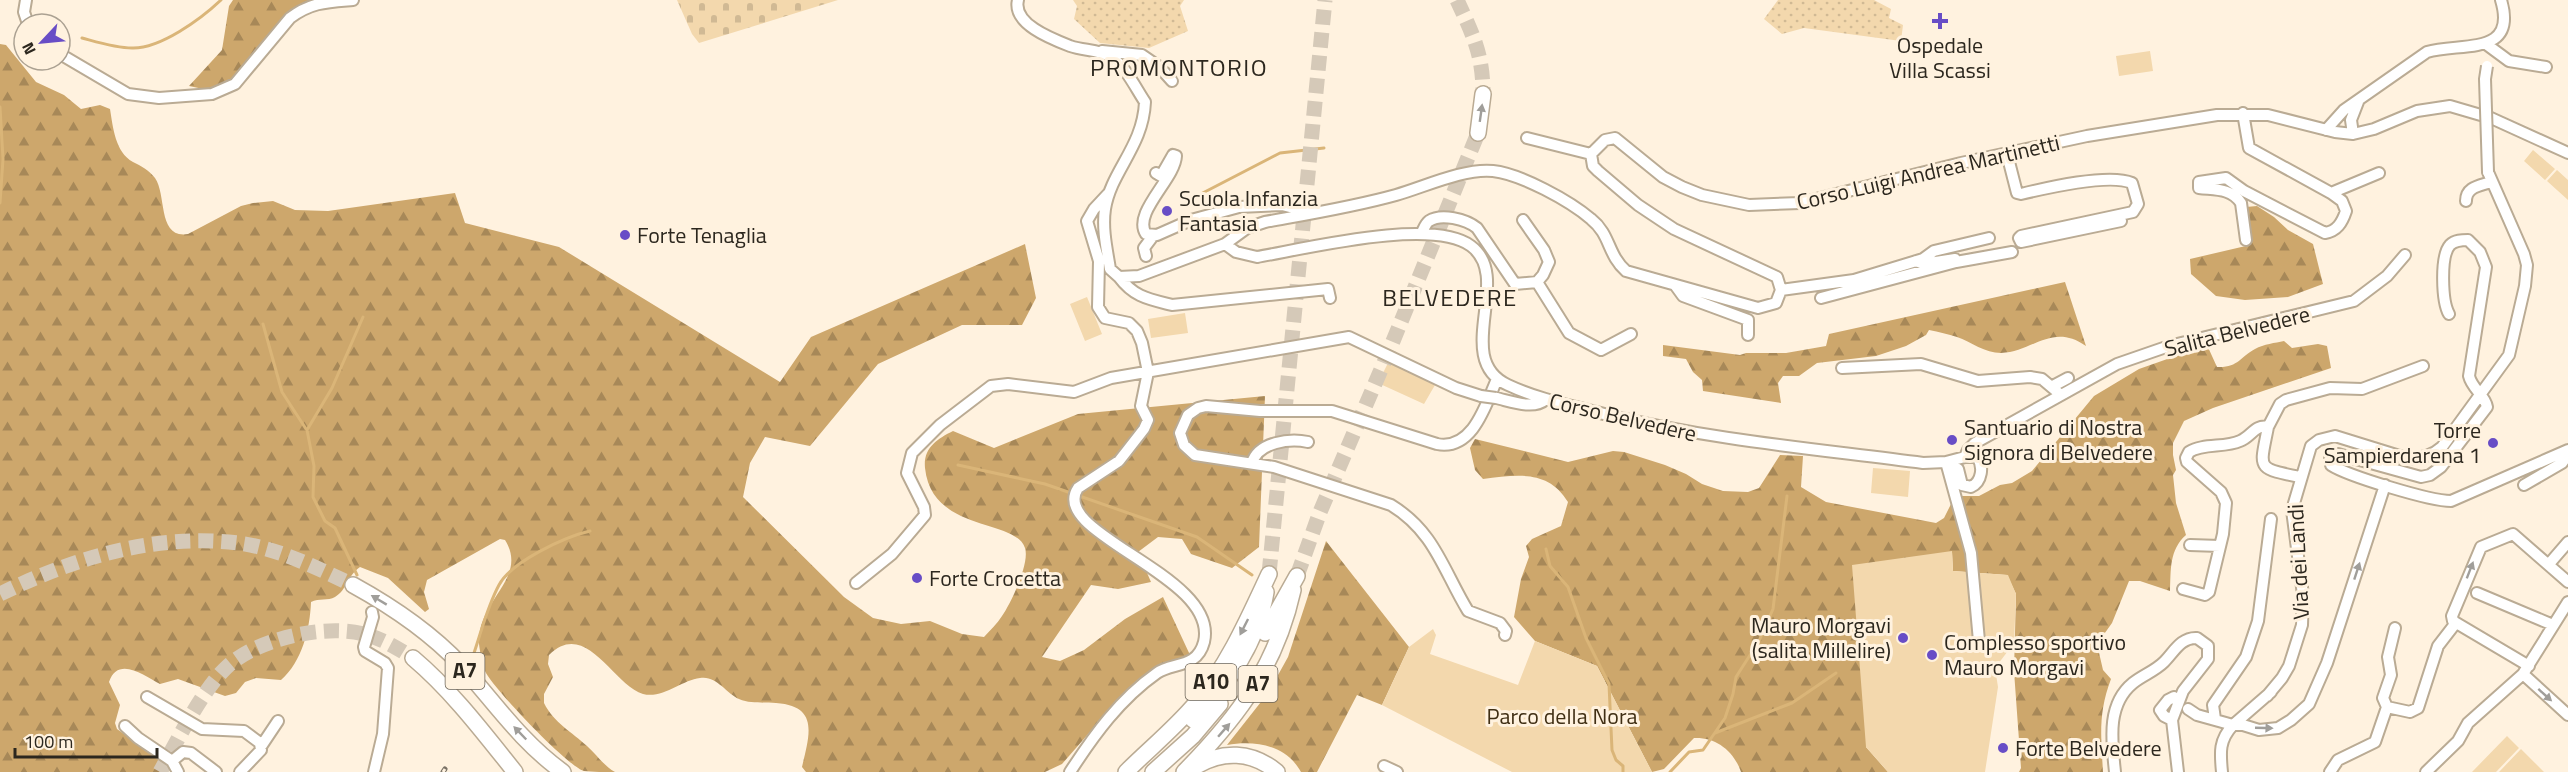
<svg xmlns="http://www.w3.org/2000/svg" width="2568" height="772" viewBox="0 0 2568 772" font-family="'Titillium Web',sans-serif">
	<defs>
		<pattern id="grass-dots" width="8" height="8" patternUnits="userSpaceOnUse" patternTransform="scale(1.5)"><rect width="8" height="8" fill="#f3d8ad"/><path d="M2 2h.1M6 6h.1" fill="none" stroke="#d0b994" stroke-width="1.8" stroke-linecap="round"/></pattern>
		<pattern id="forest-firs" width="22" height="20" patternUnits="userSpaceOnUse" patternTransform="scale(1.5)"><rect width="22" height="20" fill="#cda76c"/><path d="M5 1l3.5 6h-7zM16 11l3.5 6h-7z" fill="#a78858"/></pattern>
		<pattern id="cemetery-stones" width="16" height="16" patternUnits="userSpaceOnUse" patternTransform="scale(1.5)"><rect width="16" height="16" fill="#f3d8ad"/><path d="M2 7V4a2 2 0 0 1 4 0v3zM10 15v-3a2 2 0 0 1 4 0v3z" fill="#d0b994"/></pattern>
	</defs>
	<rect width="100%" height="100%" fill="#fff2df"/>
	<path fill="url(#grass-dots)" d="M1073 0H1184L1180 6 1188 31 1149 48 1100 43 1074 19 1077 6Z
		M1778 0H1874L1891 9 1889 18 1903 25 1901 41 1804 28 1782 34 1764 19Z"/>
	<path fill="url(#forest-firs)" d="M233 0H311L292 9 230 83 208 90 189 86 222 50 229 6Z
		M0 44 6 45 36 82 64 95 81 109 100 105 110 109C113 127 115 152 133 162 141 166 149 170 155 178 167 195 157 239 188 234L241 206 253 203 273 201 295 210 328 211 455 193 465 223 559 247 780 382 811 337 1025 244 1036 298 1022 325H962L878 364 810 446 765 437 750 463 743 497 844 597 873 618 901 624 930 621 962 634 984 637C990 630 997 624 1002 616 1011 603 1030 563 1025 548 1015 518 932 533 925 468 923 448 937 439 953 431L994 448 1078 414 1265 396 1259 547 1232 568 1191 554 1182 539 1158 537 1138 552 1151 582 1118 589 1091 585 1042 657 1060 661 1084 650 1125 619 1163 597 1190 655 1118 700 1062 764 1045 772H806L802 767C809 736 820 706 776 703 763 702 751 704 739 699 726 693 716 675 700 678 682 680 663 699 643 694 613 685 586 618 549 655L548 664 553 677 544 694V703C554 723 572 732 587 746 597 755 604 766 615 772 606 772 592 772 584 771 568 767 491 686 485 671 482 663 480 652 479 644 477 599 529 579 505 540L500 539 427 580 424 592 429 609 425 612 388 578 360 567C347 576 347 590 335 597 328 601 319 598 311 602 310 629 302 662 281 680L256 678 245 682 236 693 225 696 178 679 160 684C145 676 118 655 109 682L120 705 115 723 117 729 159 759 167 772H0Z
		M2257 206 2274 217 2288 230 2313 244 2323 284 2288 297 2245 300 2216 296 2191 274 2190 259 2250 245 2246 207Z
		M2065 282 2086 346C2052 322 2033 352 2001 353 1985 353 1971 342 1957 337 1948 334 1939 332 1929 330L1926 335 1906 346 1876 356 1817 363 1799 376H1783L1778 383 1781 403 1703 391 1702 380 1693 372 1686 359 1663 356V345L1740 355 1746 353H1786L1826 346 1829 334Z
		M2284 341 2292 348 2318 344 2327 346 2331 368 2213 408 2184 421 2173 443V455L2176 470 2173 475 2176 503 2186 535C2169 550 2171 570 2170 591L2140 581H2129L2112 623 2097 644 2103 670 2111 679C2098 713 2101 737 2103 772H2019L2021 768 2014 671 2016 594 2007 575 1953 571 1952 552 1866 747 1888 772H1741C1734 751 1716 737 1694 738L1664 769 1652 772 1597 666 1535 641 1514 617 1521 579 1529 557 1526 546 1532 539 1561 526 1568 502C1548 469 1517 475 1483 479L1475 470 1470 448 1475 439 1568 462 1613 451 1624 452 1665 465 1686 474 1702 484 1723 491 1748 492 1759 488 1780 455 1803 456 1801 487 1826 502 1936 523 1944 518 1951 504 1959 496H1979L2000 485 2012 483 2032 471 2094 396 2139 369 2207 345 2217 367C2238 368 2240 357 2255 349 2264 344 2275 343 2284 341Z
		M1326 541 1409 647 1382 705 1357 695 1317 772H1301C1286 745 1255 740 1227 745L1268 693 1288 657Z"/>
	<path fill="url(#cemetery-stones)" d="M677 0H838L699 43 692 34Z"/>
	<path fill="#f3d8ad" d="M2150 51 2153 71 2119 76 2116 56Z
		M2533 150 2555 169 2545 180 2524 161Z
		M2557 170 2568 180V200L2547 181Z
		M1087 297 1102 334 1085 341 1070 304Z
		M1185 313 1188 333 1151 338 1148 319Z
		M1390 359 1435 385 1424 404 1378 383Z
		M1873 468 1910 471 1908 497 1871 493Z
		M1952 551 1953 571 2008 575 2016 594 2014 643 1995 668 1998 687 1985 772H1888L1866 747 1852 565Z
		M1433 629 1436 635 1430 654 1518 685 1535 641 1597 666 1652 772H1512L1382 705 1409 647Z
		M2507 736 2519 748 2496 772H2472Z
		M2521 749 2544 772H2499Z"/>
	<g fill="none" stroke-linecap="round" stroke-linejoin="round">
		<path stroke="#dab578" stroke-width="3" d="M82 38C97 42 116 48 132 48 160 49 201 19 221 0
			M1195 197 1280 153 1324 148
			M0 203 3 159 0 107
			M263 324 282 392 306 429
			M958 465 1045 484 1197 537 1252 575
			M1546 549 1550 566 1568 587 1586 638 1609 684 1612 750 1616 760 1623 766V772
			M357 575 335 528 325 521 313 497 314 466 307 430 332 388 363 317
			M473 656C481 633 487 607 499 585 511 562 564 537 590 531
			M1715 733 1792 703 1836 673
			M1670 772 1689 752 1703 750 1725 718 1733 694 1736 677 1759 641 1773 609 1787 496"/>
		<path stroke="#d5c9b8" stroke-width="15" stroke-dasharray="15 8" stroke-linecap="butt" d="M1457 0C1473 35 1483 54 1483 94
			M1269 574 1325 0
			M1297 576 1320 512 1389 351 1478 133
			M0 594C74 558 155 533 238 543 278 548 317 568 353 585
			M160 772C178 740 202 689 229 665 260 638 325 624 364 634 383 639 397 648 413 658"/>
		<defs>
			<path id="minor" d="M26 0 24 12 28 24
				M1018 0C1012 24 1052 39 1070 46 1084 51 1098 49 1111 57 1126 67 1135 87 1145 102 1143 147 1111 171 1105 209 1102 229 1107 250 1110 269L1119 277 1139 276 1225 244 1247 228 1265 222C1309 214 1353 207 1396 195 1424 187 1464 168 1493 171 1521 174 1570 201 1591 219 1611 235 1607 254 1626 271L1758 308 1776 303 1781 290 1777 277 1674 229 1638 205 1598 171 1593 166 1591 154 1605 140 1615 138 1663 177 1682 187 1702 195 1749 205 1800 203 1961 163 2087 136 2217 115H2268L2335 132 2353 134 2374 129 2417 111 2450 106 2491 118 2568 153
				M2486 44 2509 61 2546 67
				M1102 51 1142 55 1158 66
				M60 54 128 94 159 98 212 94 235 84 290 18C311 2 328 2 353 0
				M1164 72 1172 81
				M2243 113 2249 148 2331 193 2342 201 2346 211C2342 223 2337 231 2325 233L2244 191 2226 178 2199 182V188C2215 190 2231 188 2241 203L2246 240
				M2326 130 2344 110 2427 52C2461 42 2518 57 2501 0
				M2353 134 2351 120 2358 102
				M1527 138 1591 154
				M2007 154 2017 193 2021 194C2046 188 2109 173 2132 183L2138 204 2133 212 2021 236 2019 238 2021 242 2121 221
				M1156 173 1161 176 1173 155 1176 156C1175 179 1132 213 1146 234L1157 235 1191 220 1239 207 1282 205 1309 212
				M2331 193 2379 173
				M2466 201C2466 187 2479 186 2491 182
				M1523 220 1544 250 1549 262 1543 275 1537 282
				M1421 234C1424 229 1425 224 1429 221 1441 213 1466 219 1477 228L1515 284 1537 282 1569 333 1601 350 1631 334
				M1225 244 1236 252 1257 257C1304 249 1432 217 1471 246 1514 278 1451 359 1508 385 1540 400 1574 406 1608 415 1712 440 1817 449 1923 463L1946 462 1965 457 1968 450 1975 443 2117 364 2169 346 2354 301 2387 276 2405 255
				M1146 256 1144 248 1153 236 1157 235
				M1956 262 2012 252
				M1119 277C1134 297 1148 299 1172 305L1328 289 1330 298
				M1675 285 1683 296 1748 320V335
				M1781 290 1854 280 1923 259 1934 251 1989 238
				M1821 298 1956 262 1955 259 1923 264 1916 261
				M2449 314C2442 302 2440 256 2450 245 2455 240 2462 240 2468 240L2480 252 2486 267 2469 376C2472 389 2485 395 2487 407L2441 467 2430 475 2421 477 2338 454 2330 459 2331 465C2348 476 2430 501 2451 501L2568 450
				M1842 368 1921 364 1978 381 2030 377 2042 379 2061 395
				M1497 379C1486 404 1473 451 1437 444L1332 411H1260L1206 406 1198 408 1188 415 1180 433 1184 445 1195 455 1274 467 1391 505C1435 532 1443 570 1468 611L1500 623 1506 631 1505 635
				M2053 386 2068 378
				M1496 398C1510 401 1533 410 1545 400
				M2268 427 2280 404 2286 400 2330 388 2362 389 2423 366
				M1946 462 1971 553 1979 641
				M1946 462 1958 469 1962 485 1971 487C1982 482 1984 466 1977 457H1965
				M1252 463C1258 442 1290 438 1308 442
				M2524 485 2562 463 2565 459V452
				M2190 545 2220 546
				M2549 564 2568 542
				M856 583 892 554 925 515 924 507 907 473 912 453 940 425 991 386 1008 384 1074 392 1111 378 1349 337 1456 388 1481 396
				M2183 589 2205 595 2209 592 2223 534 2226 503 2221 492 2187 462 2186 458 2189 452C2203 443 2225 448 2240 441 2251 437 2255 424 2268 427 2260 469 2255 468 2300 477
				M2477 593 2553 625
				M372 612 373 617 364 647 365 651 385 663 388 668 383 734 374 772
				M2529 666 2453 621 2452 616 2481 547 2513 534 2568 582
				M2523 674 2568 715
				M2271 692 2233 725H2243L2259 730 2278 728 2291 720 2309 704 2327 663 2385 485
				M2267 696 2282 678 2289 666 2302 625 2303 595 2292 510 2311 446 2319 440 2335 436 2406 458C2419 459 2432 456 2442 447L2509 355 2525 286 2527 265 2524 254 2488 172
				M147 697 202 729 244 731 260 743 261 750 240 772
				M2174 697 2168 700 2160 710 2164 716 2172 720 2178 772
				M2387 707 2383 698 2391 675 2388 657 2395 628
				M2188 709 2197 715 2233 725
				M2215 719 2213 705 2246 657 2258 621 2271 519
				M125 726 138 738 172 761
				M262 745 278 721
				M1384 766 1397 772
				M178 772 172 761 183 752 191 753 216 772
				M1070 772C1094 735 1120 699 1157 673 1172 662 1197 669 1204 642 1220 575 1047 534 1078 488L1119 461 1144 429 1148 420 1141 406 1148 372 1142 343 1137 331 1129 323 1105 318 1098 307 1099 261 1087 221 1094 209 1108 194
				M2115 772C2112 742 2106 705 2133 683 2143 675 2155 671 2164 662 2174 652 2181 637 2197 638L2208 646V659L2183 691 2172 720
				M2222 772C2220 752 2219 740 2233 725
				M2330 772 2338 760 2375 742 2387 707 2410 712 2418 708 2438 646 2455 624
				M2426 772 2458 741 2468 723 2523 674 2568 602"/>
			<path id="highway" d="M1478 133 1483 94
				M353 585C393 607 430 632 461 665 494 702 522 743 563 772
				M1265 633 1297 576
				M413 658C452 691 483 732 515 772
				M1193 720C1229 684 1258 642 1266 592
				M1195 767C1222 750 1252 751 1277 772
				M1126 772C1149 749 1175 728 1196 703 1228 665 1248 619 1269 574
				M1153 772 1193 736 1220 704
				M1184 772C1238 717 1276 667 1293 590"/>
		</defs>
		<use href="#minor" stroke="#baab94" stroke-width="14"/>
		<use href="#highway" stroke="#baab94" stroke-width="18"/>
		<use href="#minor" stroke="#fff" stroke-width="10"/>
		<use href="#highway" stroke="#fff" stroke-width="15"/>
		<defs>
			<path id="rail" d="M443 772 445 769"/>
		</defs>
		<use href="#rail" stroke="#797165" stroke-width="5"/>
		<use href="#rail" stroke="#fff2df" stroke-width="3" stroke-dasharray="9" stroke-linecap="butt"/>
		<defs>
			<path id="minor-bridge" d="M2487 66 2485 79 2488 172
				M1481 396 1496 398"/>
		</defs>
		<use href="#minor-bridge" stroke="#baab94" stroke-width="14" stroke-linecap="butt"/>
		<use href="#minor-bridge" stroke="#fff" stroke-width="10"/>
	</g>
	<defs><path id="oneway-solid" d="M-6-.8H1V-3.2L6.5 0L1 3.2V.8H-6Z" transform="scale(1.5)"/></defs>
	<g fill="#a09e9a">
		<use href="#oneway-solid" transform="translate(1481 113) rotate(-82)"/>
		<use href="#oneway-solid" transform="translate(2470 570) rotate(-69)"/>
		<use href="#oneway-solid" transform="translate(2357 571) rotate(-72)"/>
		<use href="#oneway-solid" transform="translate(379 600) rotate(-149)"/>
		<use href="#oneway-solid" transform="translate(1244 627) rotate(117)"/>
		<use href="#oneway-solid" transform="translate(2545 695) rotate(42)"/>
		<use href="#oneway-solid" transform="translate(2264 728) rotate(2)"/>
		<use href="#oneway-solid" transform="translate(1224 730) rotate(-49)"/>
		<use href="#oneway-solid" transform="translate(520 733) rotate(-134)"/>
	</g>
	<g fill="#684dc6" stroke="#fff2df" stroke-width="2">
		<path d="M1937 12h6v6h6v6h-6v6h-6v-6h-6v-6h6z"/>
		<circle cx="1167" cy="211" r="6"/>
		<circle cx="625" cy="235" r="6"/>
		<circle cx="1952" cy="440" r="6"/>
		<circle cx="2493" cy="443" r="6"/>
		<circle cx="917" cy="578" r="6"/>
		<circle cx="1903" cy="638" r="6"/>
		<circle cx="1932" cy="655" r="6"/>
		<circle cx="2003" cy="748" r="6"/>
	</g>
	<g text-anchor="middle" stroke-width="6" stroke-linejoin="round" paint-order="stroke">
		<g fill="#fff2df" stroke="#6b6458" stroke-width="1.5">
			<rect x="445.5" y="653" width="39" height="36" rx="4.5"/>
			<rect x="1185.5" y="664" width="51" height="36" rx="4.5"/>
			<rect x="1238.5" y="666" width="39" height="36" rx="4.5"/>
		</g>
		<g font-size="21" font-weight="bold" fill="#2c271e">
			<text x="465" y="678">A7</text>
			<text x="1211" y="689">A10</text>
			<text x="1258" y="691">A7</text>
		</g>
		<g font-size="22" fill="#2c271e" stroke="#fff2df" text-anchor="start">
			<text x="1940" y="53" text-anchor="middle">Ospedale<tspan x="1940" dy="25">Villa Scassi</tspan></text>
			<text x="1179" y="206">Scuola Infanzia<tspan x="1179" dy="25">Fantasia</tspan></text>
			<text x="637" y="243">Forte Tenaglia</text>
			<text x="1964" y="435">Santuario di Nostra<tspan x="1964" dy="25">Signora di Belvedere</tspan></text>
			<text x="2481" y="438" text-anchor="end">Torre<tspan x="2481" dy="25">Sampierdarena 1</tspan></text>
			<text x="929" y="586">Forte Crocetta</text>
			<text x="1891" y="633" text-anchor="end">Mauro Morgavi<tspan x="1891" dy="25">(salita Millelire)</tspan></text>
			<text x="1944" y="650">Complesso sportivo<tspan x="1944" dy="25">Mauro Morgavi</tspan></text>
			<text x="2015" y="756">Forte Belvedere</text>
		</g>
		<g font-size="22" fill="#2c271e" stroke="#fff2df">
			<text transform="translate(1928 172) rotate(-13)" y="8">Corso Luigi Andrea Martinetti</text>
			<text transform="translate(2237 331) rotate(-14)" y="8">Salita Belvedere</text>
			<text transform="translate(1623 417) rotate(13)" y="8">Corso Belvedere</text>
			<text transform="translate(2298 562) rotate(-93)" y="8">Via dei Landi</text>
		</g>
		<g font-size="22" fill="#402f14" stroke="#fff2df">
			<text x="1562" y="724">Parco della Nora</text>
		</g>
		<g font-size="24" letter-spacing="1.5" fill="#2c271e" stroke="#fff2df">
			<text x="1179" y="76">PROMONTORIO</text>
			<text x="1450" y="306">BELVEDERE</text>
		</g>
	</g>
	<g transform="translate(42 42) rotate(244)"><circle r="28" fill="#fff2df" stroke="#aba192" stroke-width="1.5"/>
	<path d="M0-4.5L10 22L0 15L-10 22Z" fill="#684dc6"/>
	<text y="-9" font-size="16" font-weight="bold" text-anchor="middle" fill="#2c271e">N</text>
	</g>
	<path d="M15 748v9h142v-9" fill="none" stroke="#2c271e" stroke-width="3"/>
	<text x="24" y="748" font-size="18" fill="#2c271e" stroke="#fff2df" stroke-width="4.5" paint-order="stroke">100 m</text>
</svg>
